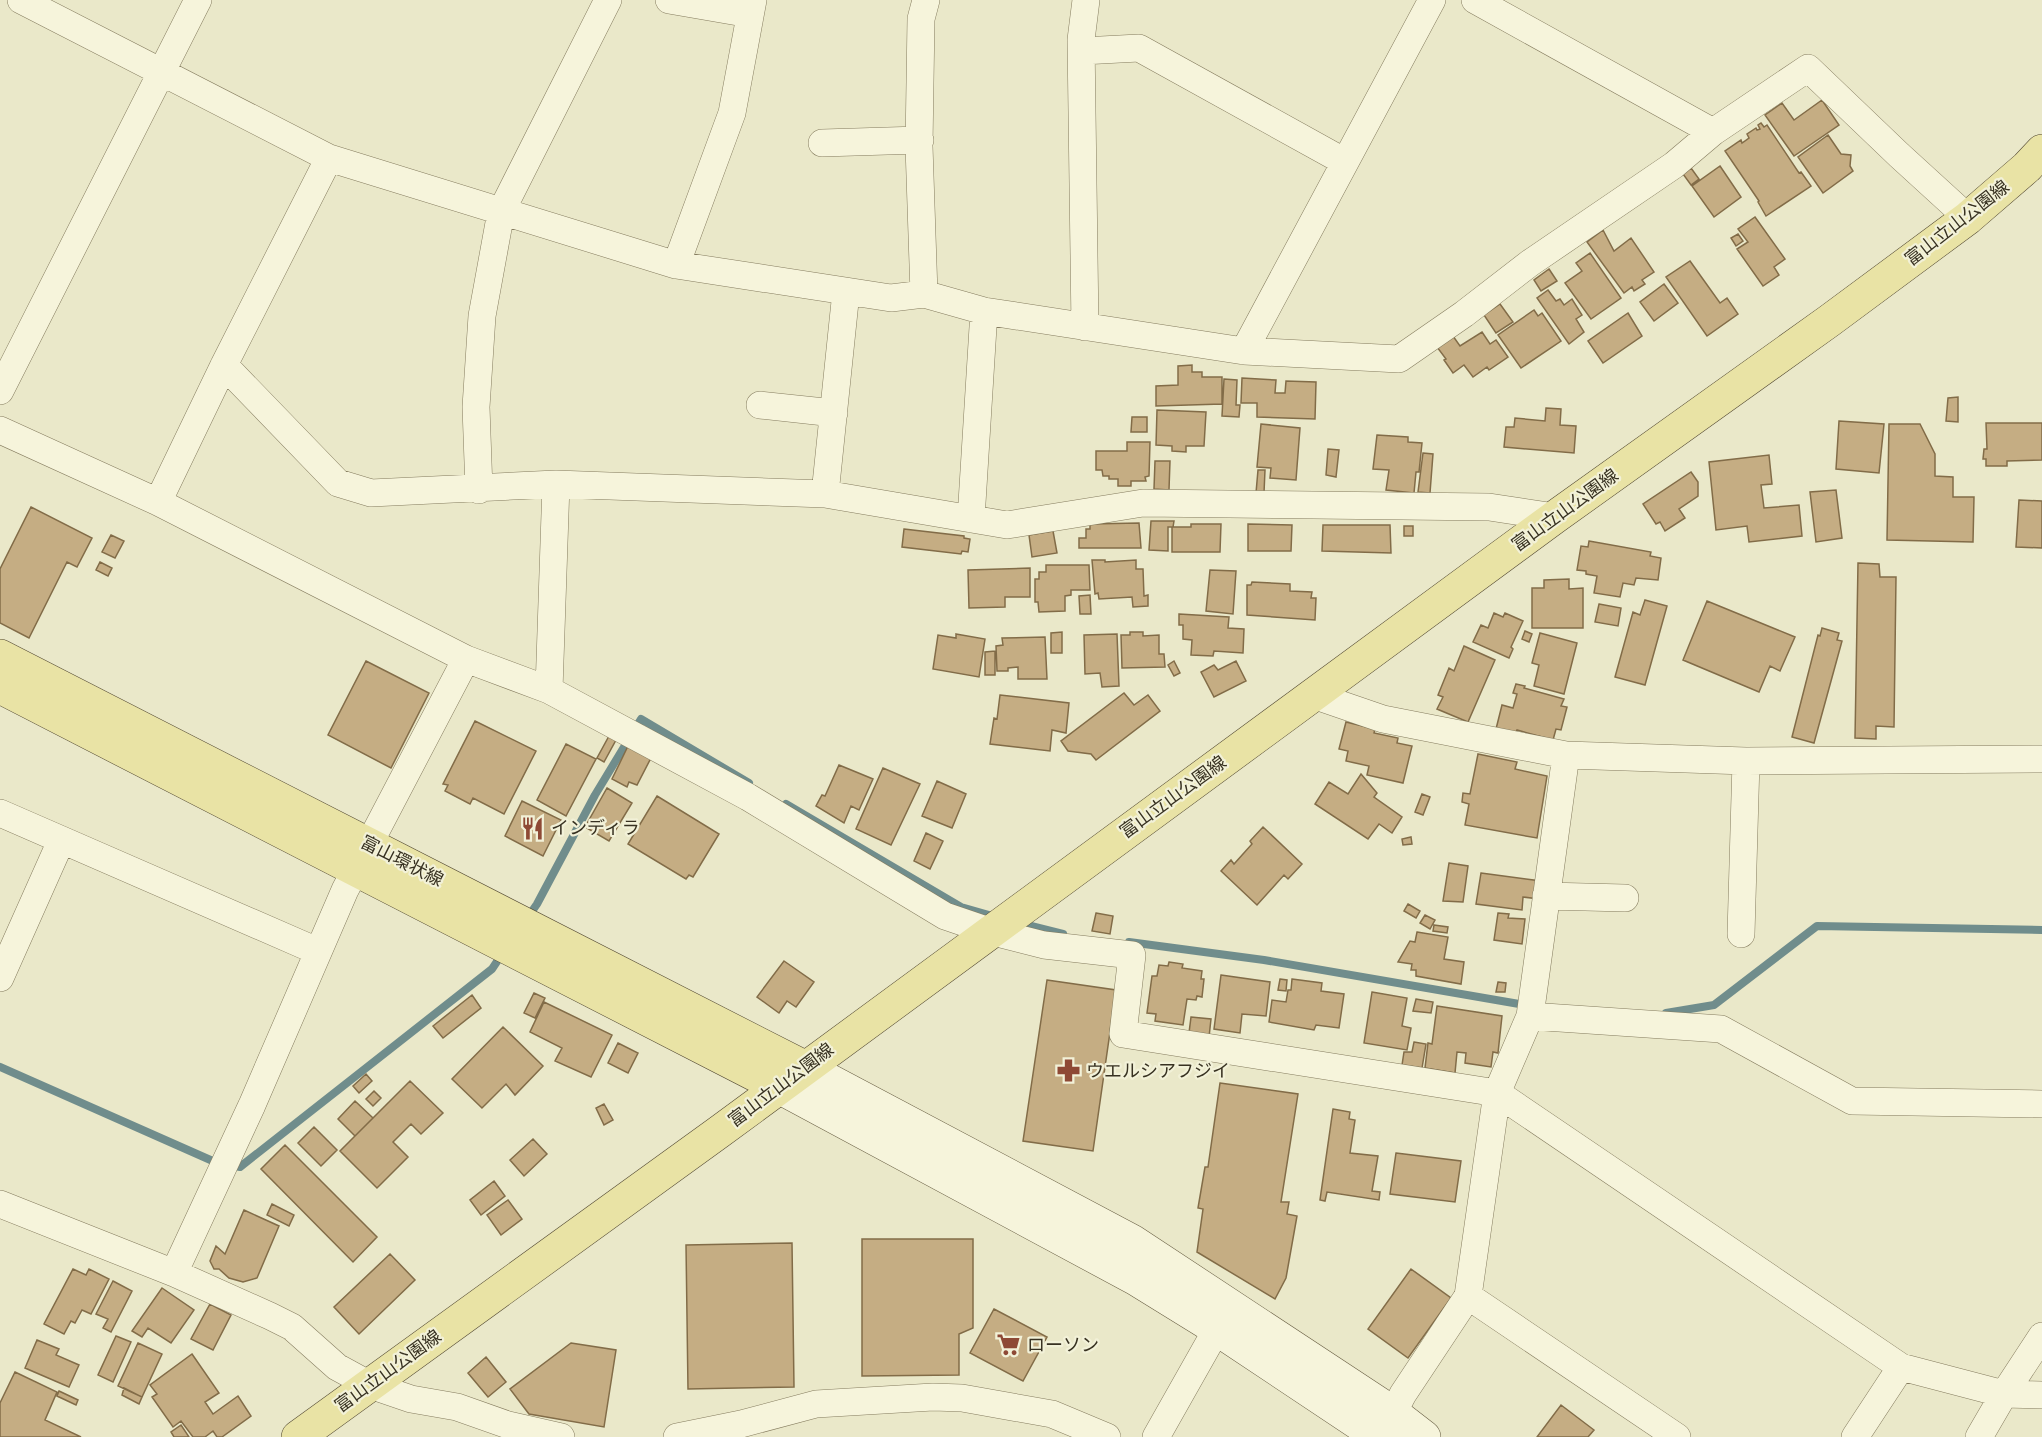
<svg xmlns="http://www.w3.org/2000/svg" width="2042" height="1437" viewBox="0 0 2042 1437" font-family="'Source Serif 4','Noto Sans JP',serif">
	<rect width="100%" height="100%" fill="#eae8c9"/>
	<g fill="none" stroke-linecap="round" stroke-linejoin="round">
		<path stroke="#708d8c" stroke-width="8" d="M786 804 961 907 996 917
			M528 917 537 904 595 795 641 719 749 783
			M1019 923 1063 934
			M1129 942 1264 960 1525 1005
			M1666 1013 1714 1005 1817 926 2042 930
			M0 1067 215 1162 240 1167 492 969 502 954"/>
	</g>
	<path fill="#c5ad83" stroke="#826c48" stroke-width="1.5" d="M1822 100 1839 125 1794 156 1765 115 1782 103 1794 120Z
		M1761 123 1764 127 1767 125 1799 173 1801 172 1811 186 1766 216 1758 202 1759 201 1725 151 1741 140 1742 143 1749 138 1747 134 1756 128 1757 130 1760 129 1758 125Z
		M1828 135 1841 154 1851 155 1850 166 1853 171 1823 193 1798 157Z
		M1720 166 1741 197 1714 217 1692 186Z
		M1691 168 1699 179 1691 185 1683 174Z
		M1755 217 1785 259 1774 267 1779 275 1763 286 1737 249 1748 242 1738 229Z
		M1603 230 1614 251 1631 238 1654 272 1642 280 1645 284 1634 291 1632 287 1624 293 1587 242Z
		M1738 234 1743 241 1736 246 1731 238Z
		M1590 253 1621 298 1591 319 1565 283 1582 271 1576 263Z
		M1690 261 1720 303 1727 298 1738 314 1707 336 1666 277Z
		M1549 269 1557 281 1541 291 1534 280Z
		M1664 284 1678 303 1654 321 1640 302Z
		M1548 290 1556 301 1560 299 1564 305 1572 299 1582 315 1576 319 1584 332 1569 344 1537 298Z
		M1500 304 1513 322 1496 333 1484 315Z
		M1534 310 1538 316 1542 313 1561 341 1521 368 1498 335Z
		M1628 313 1642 336 1603 363 1588 341Z
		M1482 332 1490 344 1496 340 1508 357 1489 370 1487 367 1473 377 1464 365 1453 373 1444 360 1446 359 1437 347 1453 336 1460 346Z
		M1192 365V372H1202V377H1222V404L1156 406V386L1178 385V366Z
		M1242 378 1276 380 1275 393H1285L1286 381 1316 382 1315 419 1257 417V403H1241Z
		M1224 379 1237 380 1236 405H1240L1239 417 1222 416Z
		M1958 397V422L1946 421 1948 398Z
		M1546 408 1561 409 1560 425 1576 426 1574 453 1504 447 1506 427H1514L1515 418 1545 421Z
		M1157 410 1206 412 1204 446H1186V452L1172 451V446L1156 445Z
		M1132 417H1147V432H1131Z
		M1839 421 1884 424 1879 473 1836 469Z
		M1986 423H2042V460L2007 461V466H1986V459H1983L1984 449H1987Z
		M1261 424 1300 428 1296 480 1270 478 1271 468 1257 467Z
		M1889 424H1920L1935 454V476L1953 477V497H1974L1973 542 1887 540Z
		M1377 435 1408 437V442L1422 443 1419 472H1416L1414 493 1386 490 1389 470 1373 469Z
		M1127 442H1150L1149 476 1145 477 1146 481H1131V486H1118V479H1109V476H1103L1102 470H1096V451H1127Z
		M1328 449 1339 450 1336 477 1326 475Z
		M1423 453 1433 454 1430 493 1418 492Z
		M1769 455 1772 484 1761 485 1764 508 1799 505 1802 536 1749 542 1747 526 1716 530 1709 462Z
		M1155 461H1170L1169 490 1154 489Z
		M1258 470H1265L1264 493H1256Z
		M1691 472 1698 482V496L1679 509 1685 518 1665 531 1660 522 1656 524 1643 504Z
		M1836 490 1842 538 1816 542 1810 492Z
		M2019 500 2042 501V548L2016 547Z
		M31 507 92 538 77 567 67 562 29 638 0 623V569Z
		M1151 521H1174L1173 527H1168V551L1149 550Z
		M1139 523 1141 548H1079V538H1086V529H1090V524Z
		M1191 524H1221L1220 552H1172V527H1191Z
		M1248 524 1292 525 1291 551H1248Z
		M1323 525H1390L1391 553 1322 551Z
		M1404 526H1413V536H1404Z
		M904 529 964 536V538L970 539 968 552 962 551 961 554 902 547Z
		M1053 531 1057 553 1032 557 1029 535Z
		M111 535 124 541 115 558 102 552Z
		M1589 541 1651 552 1650 556 1661 558 1658 580 1636 578 1634 585 1623 583 1620 597 1594 593 1597 576 1586 574V571L1577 570 1581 546 1588 547Z
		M1092 560H1105V562L1136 560V569H1143L1144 596 1148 595V606L1133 607 1132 597 1099 599 1098 593 1095 594Z
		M100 562 112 568 108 576 96 570Z
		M1858 563 1879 564 1880 577H1896L1894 727 1876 726V739L1855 738Z
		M1046 565H1089L1090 590H1071V595L1065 596V611L1039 612 1038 602H1035V579H1039V572H1046Z
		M1030 568V597H1005V607L969 608 968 570Z
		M1210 570 1236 571 1233 614 1206 611Z
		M1569 579V589L1583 588V628H1532V588H1544V580Z
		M1252 582 1290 584V591L1312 592 1311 598H1316L1315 620 1247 615V585H1251Z
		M1090 595 1091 614H1080L1079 596Z
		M1645 600 1667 606 1645 685 1615 677 1633 612 1640 615Z
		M1707 601 1795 637 1780 671 1770 666 1759 692 1683 660Z
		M1599 604 1621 608 1618 626 1595 622Z
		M1494 613 1503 617 1505 613 1523 621 1511 647 1513 649 1509 658 1473 642 1481 625 1488 628Z
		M1179 614 1229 617 1228 628 1244 629 1243 653 1214 651 1213 656 1191 655 1192 640 1183 639V625H1179Z
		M1822 628 1839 633 1837 640 1842 641 1814 743 1792 737 1818 635 1820 636Z
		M1525 631 1532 634 1529 642 1522 639Z
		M1062 632V653H1051V633Z
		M1130 632H1143V636L1159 635V654H1164L1165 667 1122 668 1121 635H1130Z
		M1540 633 1577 643 1564 694 1534 686 1539 665 1532 663Z
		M956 634 985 639 979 677 933 669 938 635 956 638Z
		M1117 634 1119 686 1102 687 1100 673 1085 674 1084 635Z
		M1045 637 1047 679H1018V667L1008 668V671H997L996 646 1003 645 1002 638Z
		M1464 646 1495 660 1468 722 1437 709 1443 697 1438 695 1449 668 1454 671Z
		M995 651V675H985V652Z
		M366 661 429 693 391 768 328 735Z
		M1174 661 1180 673 1174 676 1168 665Z
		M1236 661 1246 681 1214 697 1201 672 1214 665 1218 670Z
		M1516 684 1525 686 1524 688 1564 699 1561 706 1567 707 1561 730 1556 729 1553 740 1517 730 1515 734 1496 729 1502 705 1513 708 1517 694 1513 693Z
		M1124 693 1134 705 1148 695 1160 711 1096 760 1091 754 1068 751 1061 741Z
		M1000 695 1069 703 1066 733 1052 730 1050 751 990 744 994 718 997 719Z
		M475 721 536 751 504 814 473 798 470 804 445 791 448 785 443 784Z
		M1346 722 1375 729 1374 733 1398 738 1397 743 1412 746 1403 783 1367 775 1369 766 1346 761 1348 751 1339 749Z
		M609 736 616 740 604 762 597 758Z
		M566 744 596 759 566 816 537 800Z
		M629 744 652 756 637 785 629 782 627 787 612 779Z
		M1478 754 1517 762 1515 769 1547 776 1537 838 1465 825 1469 804 1462 802 1463 793 1470 794Z
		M839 765 873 779 859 810 851 806 844 823 816 806 822 795 825 796Z
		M883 768 920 784 891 845 856 829Z
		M1361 774 1377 793 1374 797 1402 817 1392 833 1379 824 1368 839 1315 804 1329 782 1348 794Z
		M937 781 966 794 952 828 922 816Z
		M607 788 632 803 609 841 585 827Z
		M1422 794 1430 797 1423 815 1415 812Z
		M657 796 719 834 693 877 689 875 686 879 628 844Z
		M522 801 561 820 543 856 505 836Z
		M1263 827 1302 864 1288 879 1284 875 1257 905 1221 871 1231 860 1234 864 1252 844 1250 841Z
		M926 833 943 841 930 869 914 861Z
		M1411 837 1412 844 1403 845 1402 839Z
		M1449 863 1468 866 1463 902 1443 901Z
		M1481 873 1541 881 1539 899 1523 897 1522 910 1476 904Z
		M1408 904 1420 911 1416 918 1404 911Z
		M1096 913 1113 916 1110 934 1092 931Z
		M1498 913 1509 914 1508 918 1525 919 1522 944 1494 940Z
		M1425 915 1435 920 1430 929 1420 923Z
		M1434 925 1448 927 1447 933 1433 931Z
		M1417 932 1448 937 1444 959 1464 962 1461 984 1416 976V970H1411L1412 964 1398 962 1410 941 1415 942Z
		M784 961 814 982 796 1007 787 1001 779 1013 757 997Z
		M1169 962 1183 964 1182 968 1202 971 1201 979H1204L1202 997 1197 996 1196 1000 1187 999 1183 1025 1155 1021 1156 1014 1147 1013 1152 976H1157L1159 965 1168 966Z
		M1221 975 1270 982 1266 1016 1242 1014 1240 1033 1214 1029Z
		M1280 979 1287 980 1286 991 1278 990Z
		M1292 979 1322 983 1321 991 1344 994 1339 1028 1316 1025 1314 1030 1269 1022 1272 1000 1286 1002 1288 990H1291Z
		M1047 980 1116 990 1093 1151 1023 1141Z
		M1498 982 1506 983 1505 992H1496Z
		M1372 992 1407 998 1402 1026 1411 1028 1407 1050 1364 1043Z
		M534 993 545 998 535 1018 524 1013Z
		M472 995 481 1008 443 1038 433 1026Z
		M1416 999 1433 1002 1431 1013 1413 1011Z
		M544 1002 612 1035 591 1077 555 1061 562 1048 530 1032Z
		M1437 1006 1502 1016 1498 1053 1493 1052 1491 1067 1465 1063 1466 1053 1457 1052 1455 1073 1425 1068 1428 1043 1432 1044Z
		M1191 1017 1211 1019 1209 1037 1189 1033Z
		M503 1027 543 1066 515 1095 506 1084 482 1108 452 1079Z
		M1414 1042 1426 1044 1422 1068 1402 1065 1404 1052H1412Z
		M618 1043 638 1053 628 1073 608 1063Z
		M366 1074 372 1081 359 1093 353 1086Z
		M410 1081 443 1113 421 1134 411 1124 393 1142 408 1157 377 1188 340 1151Z
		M1220 1083 1298 1094 1281 1202H1289L1287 1214 1297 1216 1286 1278 1275 1299 1197 1252 1203 1209 1198 1208 1205 1167H1208Z
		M374 1091 381 1098 373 1106 366 1099Z
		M355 1101 373 1118 355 1136 338 1119Z
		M604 1104 613 1120 604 1125 596 1108Z
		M1333 1109 1350 1112 1349 1119 1355 1120 1350 1153 1378 1156 1372 1191 1380 1192 1379 1200 1327 1192 1325 1201 1320 1200Z
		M314 1127 337 1150 321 1166 298 1143Z
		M533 1139 547 1154 524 1176 510 1160Z
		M285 1145 377 1237 353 1262 261 1169Z
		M1396 1153 1461 1161 1455 1202 1390 1194Z
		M494 1181 505 1196 481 1215 470 1200Z
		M508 1200 522 1219 501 1235 487 1215Z
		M272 1204 294 1215 289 1226 267 1215Z
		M244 1210 279 1226 257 1278 243 1282 229 1278 219 1269H214L210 1261 216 1246 225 1254Z
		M862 1239H973V1328L959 1334V1375L862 1376Z
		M792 1243 794 1387 688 1389 686 1245Z
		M390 1254 415 1280 359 1334 334 1307Z
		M73 1269 86 1275 89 1269 109 1279 91 1314 82 1310 75 1323 71 1321 64 1334 44 1324Z
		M1411 1269 1451 1298 1408 1358 1368 1329Z
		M113 1281 132 1291 111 1332 103 1328 108 1319 96 1314Z
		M162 1288 194 1310 171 1343 148 1328 142 1337 132 1331Z
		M210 1304 231 1315 213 1350 191 1339Z
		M994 1309 1047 1337 1023 1381 970 1353Z
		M116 1336 131 1342 113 1382 98 1375Z
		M37 1340 59 1349 56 1355 79 1365 69 1387 25 1368Z
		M138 1343 162 1354 142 1397 118 1386Z
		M571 1343 616 1350 604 1427 529 1414 510 1389Z
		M192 1354 219 1393 205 1402 213 1414 238 1396 251 1416 222 1437H217L213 1431 205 1437H193L181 1421 173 1427 152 1397 157 1394 150 1385Z
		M486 1357 506 1382 488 1397 468 1373Z
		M15 1372 57 1392 45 1420 81 1437H0V1403Z
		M124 1388 142 1397 139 1404 122 1395Z
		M59 1391 78 1400 76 1405 57 1396Z
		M1561 1405 1594 1430 1588 1437H1537Z
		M181 1425 189 1437H174L171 1432Z"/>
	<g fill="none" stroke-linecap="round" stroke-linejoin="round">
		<defs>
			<path id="street" d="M21 0 329 158 676 265 891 298 924 294 984 311 1244 351 1399 359 1464 314 1530 263 1674 165 1713 132 1808 68 1899 155 1968 218
				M669 0 750 14
				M1475 0 1713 132
				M1082 51 1139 48 1345 162
				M822 143 920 140
				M676 265 732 113 753 0
				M924 294 919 146 921 19 926 0
				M1085 327 1081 40 1086 0
				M1244 351 1432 0
				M224 365 338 483 371 493 556 484 825 494 1007 525 1143 503 1489 507 1555 517
				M0 391 198 0
				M760 405 834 413
				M0 430 158 502 466 659 549 690 748 797 945 916 989 931 1044 945 1132 955 1123 1034 1497 1093 1901 1367 2004 1394 2042 1395
				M479 490 476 407 482 316 501 212 608 0
				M825 494 846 292
				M158 502 224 365 329 158
				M971 519 984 311
				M549 690 556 484
				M1313 695 1383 719 1566 755 1746 761 2042 759
				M0 813 317 951
				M1546 896 1625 898
				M1741 934 1746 761
				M0 978 61 841
				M1530 1016 1721 1029 1852 1101 2042 1104
				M0 1204 174 1273 270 1316 292 1327 337 1367 370 1385 411 1399 457 1407 508 1425 561 1437
				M174 1273 252 1105 345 890 466 659
				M1468 1296 1677 1437
				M1388 1433 1393 1413 1403 1394 1468 1296 1497 1093 1530 1016 1566 755
				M677 1437 741 1424 816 1404 933 1397 962 1398 1052 1414 1107 1437
				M1156 1437 1217 1329
				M1855 1437 1901 1367
				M1979 1437 2004 1394 2042 1336"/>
			<path id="secondary" d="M804 1067 1132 1241 1393 1413 1424 1437
				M779 1087 1136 1279 1217 1329 1379 1437"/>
			<path id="primary" d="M0 656 804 1067
				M0 687 779 1087
				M298 1437 719 1132 1555 517 1829 321 1968 218 2027 167 2042 151"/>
		</defs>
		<use href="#street" stroke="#857c5f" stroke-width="28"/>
		<use href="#secondary" stroke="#675d42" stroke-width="34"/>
		<use href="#primary" stroke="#534933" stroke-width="34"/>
		<use href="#street" stroke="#f6f4db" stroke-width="27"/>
		<use href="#secondary" stroke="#f6f4db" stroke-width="33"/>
		<use href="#primary" stroke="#e9e3a5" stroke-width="33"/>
	</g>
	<defs>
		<symbol id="restaurant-bare" viewBox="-9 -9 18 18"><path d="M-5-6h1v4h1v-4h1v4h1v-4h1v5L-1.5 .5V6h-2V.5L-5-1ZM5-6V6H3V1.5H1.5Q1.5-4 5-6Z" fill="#8e4935" stroke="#f2f1d8" stroke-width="2.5" paint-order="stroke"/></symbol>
		<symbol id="pharmacy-bare" viewBox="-9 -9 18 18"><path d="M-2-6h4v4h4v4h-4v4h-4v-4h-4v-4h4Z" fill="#8e4935" stroke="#f2f1d8" stroke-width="2.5" paint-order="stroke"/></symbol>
		<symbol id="supermarket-bare" viewBox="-9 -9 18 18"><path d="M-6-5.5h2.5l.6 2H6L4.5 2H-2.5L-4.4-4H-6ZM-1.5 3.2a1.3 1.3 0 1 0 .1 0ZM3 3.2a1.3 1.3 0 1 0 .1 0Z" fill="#8e4935" stroke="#f2f1d8" stroke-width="2.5" paint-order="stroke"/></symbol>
	</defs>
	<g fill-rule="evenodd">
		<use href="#restaurant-bare" x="516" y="812" width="33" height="33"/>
		<use href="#pharmacy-bare" x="1052" y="1054" width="33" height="33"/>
		<use href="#supermarket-bare" x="992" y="1328" width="33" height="33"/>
	</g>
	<g text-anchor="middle" stroke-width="4.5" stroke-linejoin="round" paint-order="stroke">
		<g font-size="18" fill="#373121" stroke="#f2f1d8">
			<text transform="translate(1957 223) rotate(-38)" y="6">富山立山公園線</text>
			<text transform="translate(1565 510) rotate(-36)" y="6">富山立山公園線</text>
			<text transform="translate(1173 797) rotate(-36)" y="6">富山立山公園線</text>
			<text transform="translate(402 861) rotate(27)" y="6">富山環状線</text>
			<text transform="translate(781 1085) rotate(-37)" y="6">富山立山公園線</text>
			<text transform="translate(388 1371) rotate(-36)" y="6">富山立山公園線</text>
		</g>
		<g font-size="18" fill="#373121" stroke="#f2f1d8" text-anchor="start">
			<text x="551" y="834">インディラ</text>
			<text x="1086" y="1077">ウエルシアフジイ</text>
			<text x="1027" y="1351">ローソン</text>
		</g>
	</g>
</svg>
